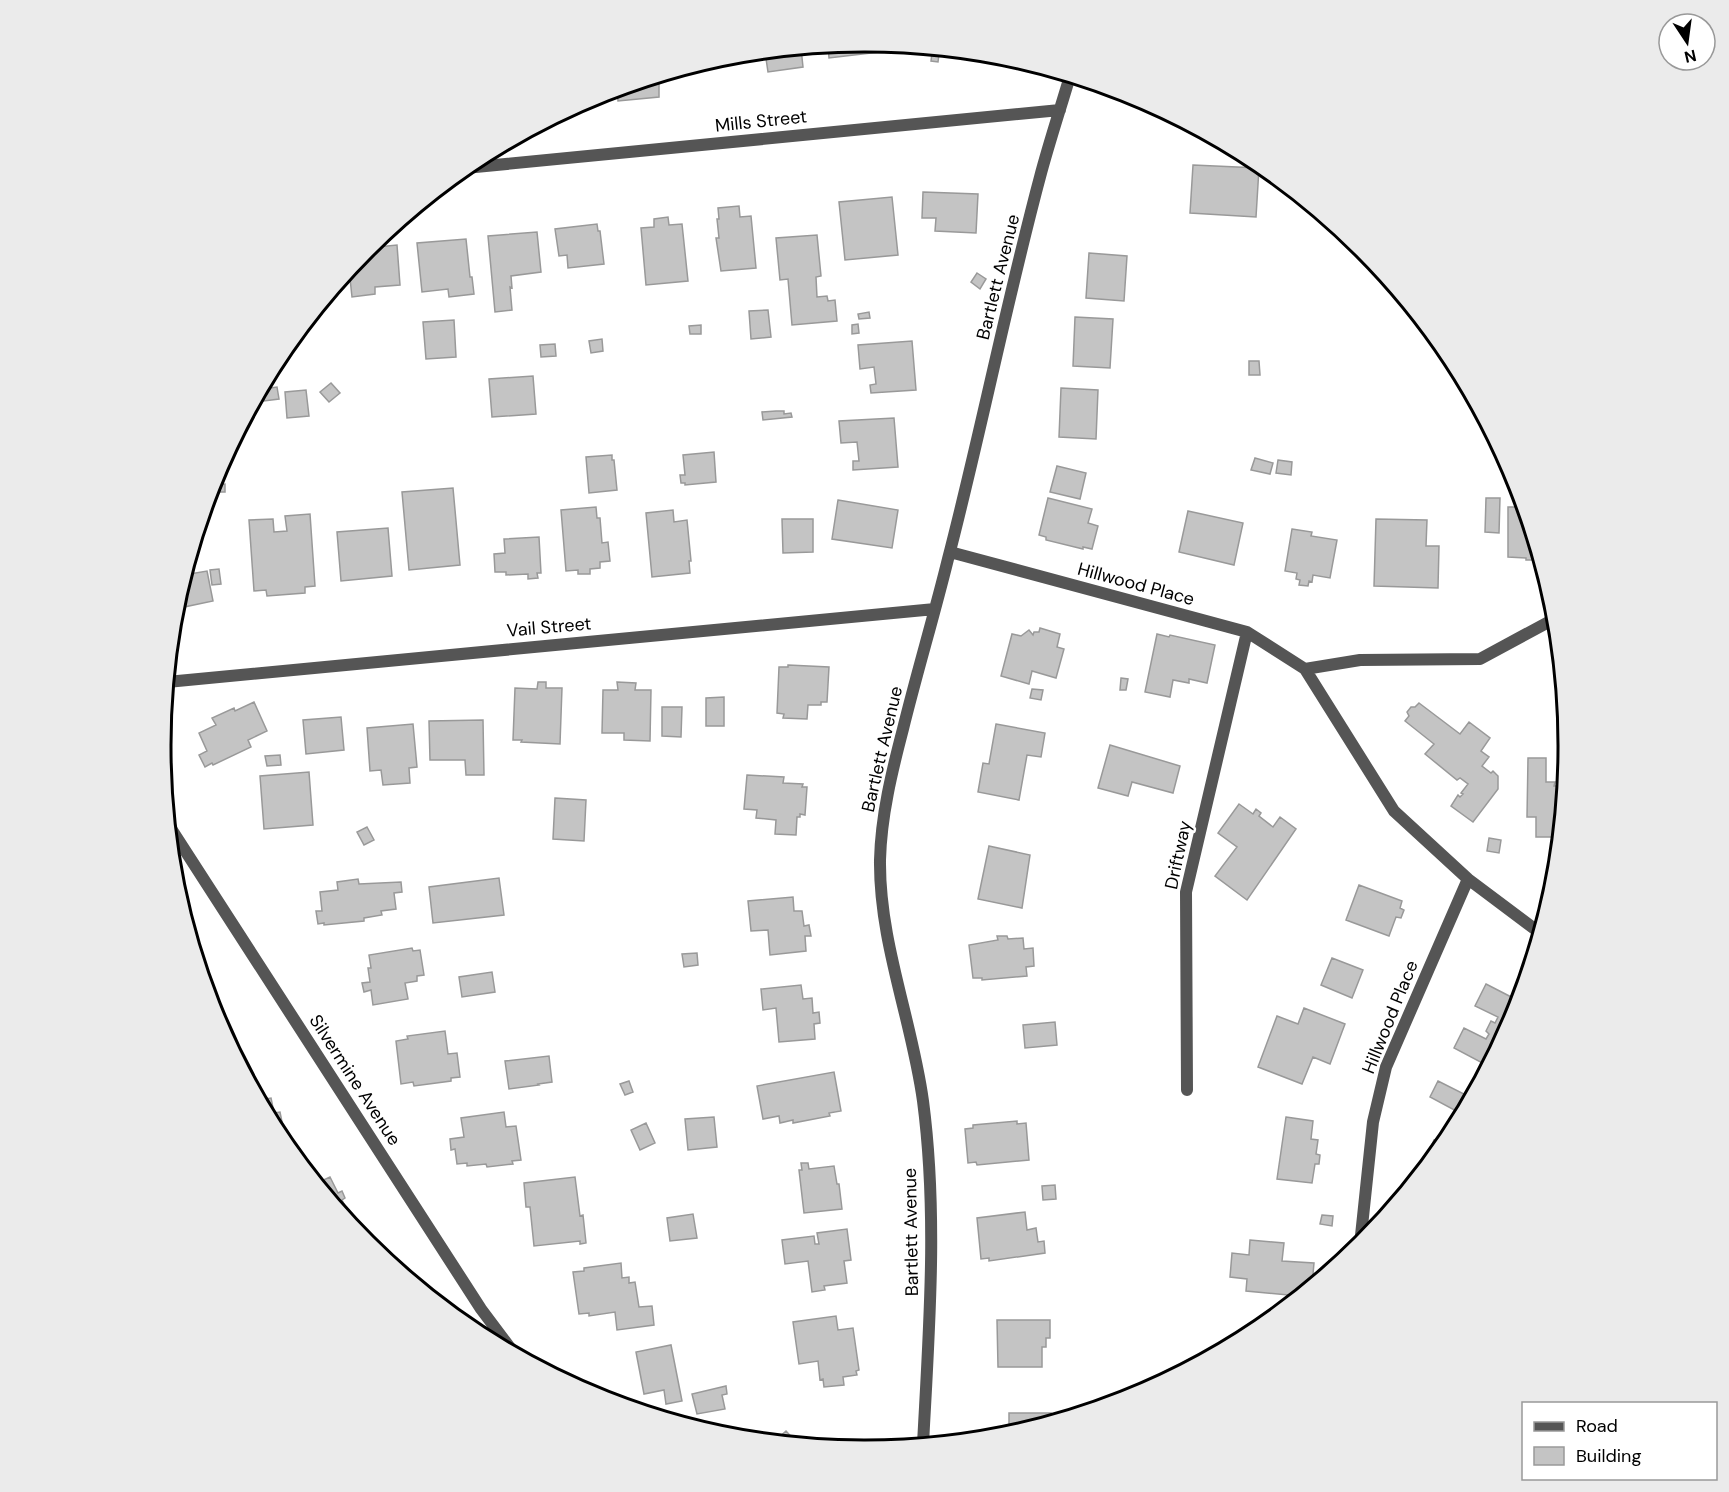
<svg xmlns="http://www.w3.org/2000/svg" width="1729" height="1492" viewBox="0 0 1729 1492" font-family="'DM Sans',sans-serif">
	<rect width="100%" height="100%" fill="#fff"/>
	<path fill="#c4c4c4" stroke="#999" stroke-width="1.5" d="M864 42 878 43 879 52 829 58 828 46Z
		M801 48 803 67 768 72 765 52Z
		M949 50 1002 56H1004L999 61 949 55Z
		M932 53 939 54 938 62 931 61Z
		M741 54 742 63 692 68V66L727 55Z
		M659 76V97L618 101 617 89Z
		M1193 165 1259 168 1256 217 1190 213Z
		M923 192 978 194 976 233 935 231 936 218H922Z
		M892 197 898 255 845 260 839 202Z
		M739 206 740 217 751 216 756 268 721 271 716 238H719L717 219H719L718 208Z
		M668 217 669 225 682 224 688 281 646 285 641 228 654 227V219Z
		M597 224 598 231H600L604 264 568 268 567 255 559 256 555 229Z
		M537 232 541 272 511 276 512 288 510 287 512 310 495 312 488 236Z
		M817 235 821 276 816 277 817 297 827 296 828 301 835 300 837 321 792 325 788 279 780 280 776 238Z
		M466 239 470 277H472L474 294 449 297 448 289 422 292 417 243Z
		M397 245 400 285 375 287V294L352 297 349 269 367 248Z
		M1089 253 1127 256 1124 301 1086 298Z
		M977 273 986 279 980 289 971 282Z
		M768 310 771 337 751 339 749 311Z
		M869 312 870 318 859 319 858 314Z
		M1075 317 1113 319 1110 368 1073 366Z
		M454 320 456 357 426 359 423 322Z
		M858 324 859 333 852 334V325Z
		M701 325V334H690L689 326Z
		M602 339 603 351 591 353 589 341Z
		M912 341 916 390 871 393 870 385 876 384 874 367 860 369 858 345Z
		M555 344 556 356 541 357 540 345Z
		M1249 361H1259L1260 375H1249Z
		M533 376 536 414 492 417 489 379Z
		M331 383 340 393 329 402 320 392Z
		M277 387 279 399 264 401 263 389Z
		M1061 388 1098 390 1096 439 1059 437Z
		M306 390 309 416 287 418 285 392Z
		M776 411H784V414L791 413 792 417 763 420 762 412Z
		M894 418 898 467 853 470V461H859L857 442 841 443 839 421Z
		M714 452 716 482 685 485V483H681L680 475H685L683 455Z
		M612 455V460H614L617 490 589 493 586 457Z
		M1255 458 1273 463 1270 474 1251 470Z
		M1278 460 1292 462 1291 475 1276 473Z
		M1057 466 1086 473 1080 499 1050 492Z
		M218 469H223V477L214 478Z
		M225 484V492H215V485Z
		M453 488 460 565 409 570 402 492Z
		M1048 498 1092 509 1088 523 1098 526 1092 549 1083 547V549L1046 540V537L1039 535Z
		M1486 498H1500L1499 533 1485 532Z
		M838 500 898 510 892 548 832 539Z
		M596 507 597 518H600L602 543 608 542 610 561 600 562V568L590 569V574H578V570L566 571 561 510Z
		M1508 507H1524L1543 568H1536L1537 560H1526V558L1508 557Z
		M673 510 674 522 687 520 691 561H689L690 573 652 577 646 513Z
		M1188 511 1243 523 1234 565 1179 552Z
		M310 514 315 586 305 587V593L267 596 266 590 254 591 249 520 273 519 274 532 287 531 285 516Z
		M782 519H813V552L783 553Z
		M1376 519 1427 520 1426 546H1439L1438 588 1374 586Z
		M388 528 392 576 341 581 337 532Z
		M1292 529 1312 532 1311 536 1337 540 1330 578 1313 575 1312 582 1309 581 1308 586 1299 585 1300 580 1296 579 1297 573 1285 571Z
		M539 537 541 573H537L538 578 528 579V574L506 575V572H495L494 554 505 553 504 539Z
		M219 569 221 584 212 585 210 570Z
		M207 571 213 601 184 607 180 588 184 575Z
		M1040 628 1060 634 1057 647 1064 649 1056 678 1032 671 1029 684 1001 676 1012 634 1021 636 1029 630 1033 635 1034 632H1039Z
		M1157 634 1169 637 1170 635 1215 645 1207 683 1189 679V683L1173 680 1170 697 1145 692Z
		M788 665 829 667 827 702H821V705H808L807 719 783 718 784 714 777 713 779 667H788Z
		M1121 678 1128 679 1126 690H1120Z
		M538 682H546V688H562L560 744 521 742 522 740H513L515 688 537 689Z
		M617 682 636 683 635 690H651L650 741 624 740V733H602L603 690H618Z
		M1032 689 1043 690 1041 700 1030 698Z
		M724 697V726H706V698Z
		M254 702 267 731 248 740 251 747 213 765 212 763 205 767 199 755 207 751 199 733 216 725 212 718 234 708 235 711Z
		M1419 703 1460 734 1469 722 1490 738 1481 751 1489 757 1482 766 1491 773 1493 771 1498 776V789L1473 822 1451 806 1458 795 1460 797 1463 794 1461 793 1468 784 1460 778 1457 780 1425 754 1434 744 1405 721 1409 716 1407 712 1411 707H1415Z
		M662 707H682L681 737 662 736Z
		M341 717 344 750 306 754 303 720Z
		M483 720 484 775H466L465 760H430L429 721Z
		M413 724 417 767 409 768 410 783 383 785 381 770 370 771 367 728Z
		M996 724 1045 733 1041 757 1027 755 1019 800 978 792 983 763 989 764Z
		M1110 745 1180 766 1173 793 1132 782 1128 796 1098 788Z
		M280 755 281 765 267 766 265 756Z
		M1528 758H1546V782H1555L1554 786H1565L1559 842H1553V837H1536V817H1527Z
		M309 772 313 825 264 829 260 776Z
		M747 775 784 777 783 783 803 784 802 787H807L805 815 800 814V817H797L796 835 775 834 776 820 756 818 757 810 744 809Z
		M555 798 586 800 584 841 553 839Z
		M1239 804 1253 814 1256 809 1261 813 1259 816 1273 827 1280 817 1296 829 1247 900 1215 876 1237 847 1218 833Z
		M367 827 374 840 364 845 357 832Z
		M1489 838 1501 840 1499 853 1487 851Z
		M989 846 1030 855 1022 908 978 899Z
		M499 878 504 915 433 923 429 887Z
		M358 879 359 884 401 882 402 892 394 893 396 909 381 911 382 915 364 918V921L324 925V923L318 924 316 911H322L320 892 338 890 337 882Z
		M1359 885 1402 901 1400 908 1404 910 1401 918 1396 917 1389 936 1346 920Z
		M793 897 794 911H802L804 926 809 925 811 936H805L806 951 770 955 768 930 751 931 748 901Z
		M997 936H1007L1008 939 1023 938 1024 949 1033 948 1034 966 1026 967 1027 976 982 980V978H973L969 945 998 940Z
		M412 948 413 951 420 950 424 975 417 976V981L405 983 408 999 373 1005 371 990 364 992 362 983 370 982 368 968H371L369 955Z
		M697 953 698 965 684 967 682 954Z
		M1332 958 1363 970 1352 998 1321 985Z
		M492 972 495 992 462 997 459 977Z
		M1486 984 1519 1001 1515 1016 1488 1066 1454 1048 1464 1028 1486 1039 1489 1034 1486 1031 1491 1021 1495 1023 1498 1017 1475 1006Z
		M801 985 803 999 812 998 813 1013 819 1012 820 1023 814 1024 815 1039 779 1042 776 1008 763 1010 761 989Z
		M1304 1008 1345 1024 1330 1064 1313 1057 1302 1084 1258 1067 1277 1016 1298 1024Z
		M1055 1022 1057 1045 1025 1048 1023 1025Z
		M445 1031 448 1054 457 1053 460 1077 451 1078V1081L414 1086 413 1082 401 1084 396 1041 408 1039 407 1036Z
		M549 1056 552 1082 538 1084 539 1085 509 1089 505 1061Z
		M834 1072 841 1111 829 1113 830 1116 793 1123V1120L780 1123 779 1116 763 1119 757 1086Z
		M629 1081 633 1092 625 1095 620 1084Z
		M1438 1081 1466 1095 1458 1112 1430 1097Z
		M271 1098 274 1113 280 1112 282 1122 276 1123 278 1135 259 1100Z
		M504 1112 506 1127 516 1126 521 1160 512 1161 513 1164 487 1167 486 1164 467 1166V1163L457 1164 455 1149 451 1150 450 1139 464 1137 461 1118Z
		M714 1117 717 1147 688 1150 685 1119Z
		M1286 1117 1313 1121 1311 1139 1318 1140 1316 1154 1320 1155 1319 1164H1315L1312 1183 1277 1179Z
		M1017 1121V1124L1026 1123 1029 1160 977 1165 976 1162 968 1163 965 1129 973 1128V1125Z
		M646 1123 655 1143 640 1150 631 1130Z
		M1434 1140 1444 1145 1424 1168 1422 1167Z
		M801 1163H808L809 1169 834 1166 837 1184H839L842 1209 804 1213 799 1170H802Z
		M330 1177 338 1193 342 1191 345 1198 342 1200 350 1216 346 1218 317 1183Z
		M575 1177 580 1216 583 1215 586 1243 580 1244V1241L534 1246 530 1207H526L524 1183Z
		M1055 1185 1056 1199 1043 1200 1042 1186Z
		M1025 1212 1027 1230 1036 1228 1038 1242 1044 1241 1045 1253 989 1261V1258L981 1259 977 1218Z
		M693 1214 697 1238 670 1241 667 1218Z
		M1322 1215 1333 1216 1332 1226 1320 1224Z
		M847 1229 851 1260 844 1261 847 1283 824 1286 825 1290 812 1292 808 1261 785 1264 782 1240 814 1236 815 1244H819L817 1233Z
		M1250 1240 1284 1243 1282 1261 1314 1263 1312 1285 1299 1296 1246 1291 1247 1279 1230 1277 1232 1253 1249 1255Z
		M621 1263 622 1278 629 1277V1283L635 1282 639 1307 652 1306 654 1325 617 1330 615 1312 589 1316V1313L579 1314 573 1272 584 1271V1268Z
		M836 1316 838 1330 853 1328 859 1370 856 1371 857 1375 843 1377 844 1385 824 1387 823 1379 820 1380 818 1361 799 1364 793 1322Z
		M997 1320H1050V1338H1046V1347H1042V1367H998Z
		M671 1345 682 1401 666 1404 664 1390 644 1394 636 1352Z
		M726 1386 727 1394 722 1395 725 1409 697 1414 692 1394Z
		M1009 1413H1051V1421L1009 1434Z
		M786 1431 797 1443 775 1441Z"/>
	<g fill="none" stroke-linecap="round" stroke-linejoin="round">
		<path stroke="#555" stroke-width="12" d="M465 168 1060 110
			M950 552 1247 632 1305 669 1360 660 1480 659 1556 618
			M1305 669 1394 811 1468 879 1540 933
			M167 682 935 609
			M1187 1090 1186 892 1247 632
			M1360 1245 1373 1122 1386 1067 1468 879
			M923 1444C929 1330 938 1215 923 1101 912 1020 879 942 880 860 881 816 892 771 903 729 917 672 934 616 948 559 981 432 1006 304 1040 177 1049 143 1060 110 1070 76"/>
		<path stroke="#555" stroke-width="12" d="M168 824 481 1309 514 1353"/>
	</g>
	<g text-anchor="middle" stroke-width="5" stroke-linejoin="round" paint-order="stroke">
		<g font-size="18" fill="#000" stroke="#fff">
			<text transform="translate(761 121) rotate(-6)" y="6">Mills Street</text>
			<text transform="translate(998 277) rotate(-76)" y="6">Bartlett Avenue</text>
			<text transform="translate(1136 584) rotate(15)" y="6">Hillwood Place</text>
			<text transform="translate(549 627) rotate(-5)" y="6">Vail Street</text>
			<text transform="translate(882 749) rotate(-77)" y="6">Bartlett Avenue</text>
			<text transform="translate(1178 855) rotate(-78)" y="6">Driftway</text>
			<text transform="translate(1390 1017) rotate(-68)" y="6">Hillwood Place</text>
			<text transform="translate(355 1080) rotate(57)" y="6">Silvermine Avenue</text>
			<text transform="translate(911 1232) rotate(-91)" y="6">Bartlett Avenue</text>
		</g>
	</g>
	<path d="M0 0H1729V1492H0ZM864 52H865A693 693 0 0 1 1558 745V747A693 693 0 0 1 865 1440H864A693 693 0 0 1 171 747V745A693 693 0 0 1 864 52Z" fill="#ebebeb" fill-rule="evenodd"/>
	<path fill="none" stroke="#000" stroke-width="3" d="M864 52H865A693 693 0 0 1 1558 745V747A693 693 0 0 1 865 1440H864A693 693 0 0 1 171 747V745A693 693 0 0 1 864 52Z"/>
	<rect x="1522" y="1402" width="195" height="78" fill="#ffffff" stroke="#999999" stroke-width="1.5"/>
	<rect x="1534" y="1422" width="30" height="9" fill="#555555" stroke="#999999" stroke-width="1.5"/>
	<text x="1576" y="1432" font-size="18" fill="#000000">Road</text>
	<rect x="1534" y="1447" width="30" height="18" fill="#c4c4c4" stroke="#999999" stroke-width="1.5"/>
	<text x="1576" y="1462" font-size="18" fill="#000000">Building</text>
	<g transform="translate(1687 42) rotate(167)"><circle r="28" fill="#ffffff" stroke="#999999" stroke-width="1.5"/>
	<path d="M0-4.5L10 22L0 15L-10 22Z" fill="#000000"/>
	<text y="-9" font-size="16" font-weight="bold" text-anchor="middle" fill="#000000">N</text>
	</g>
</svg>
